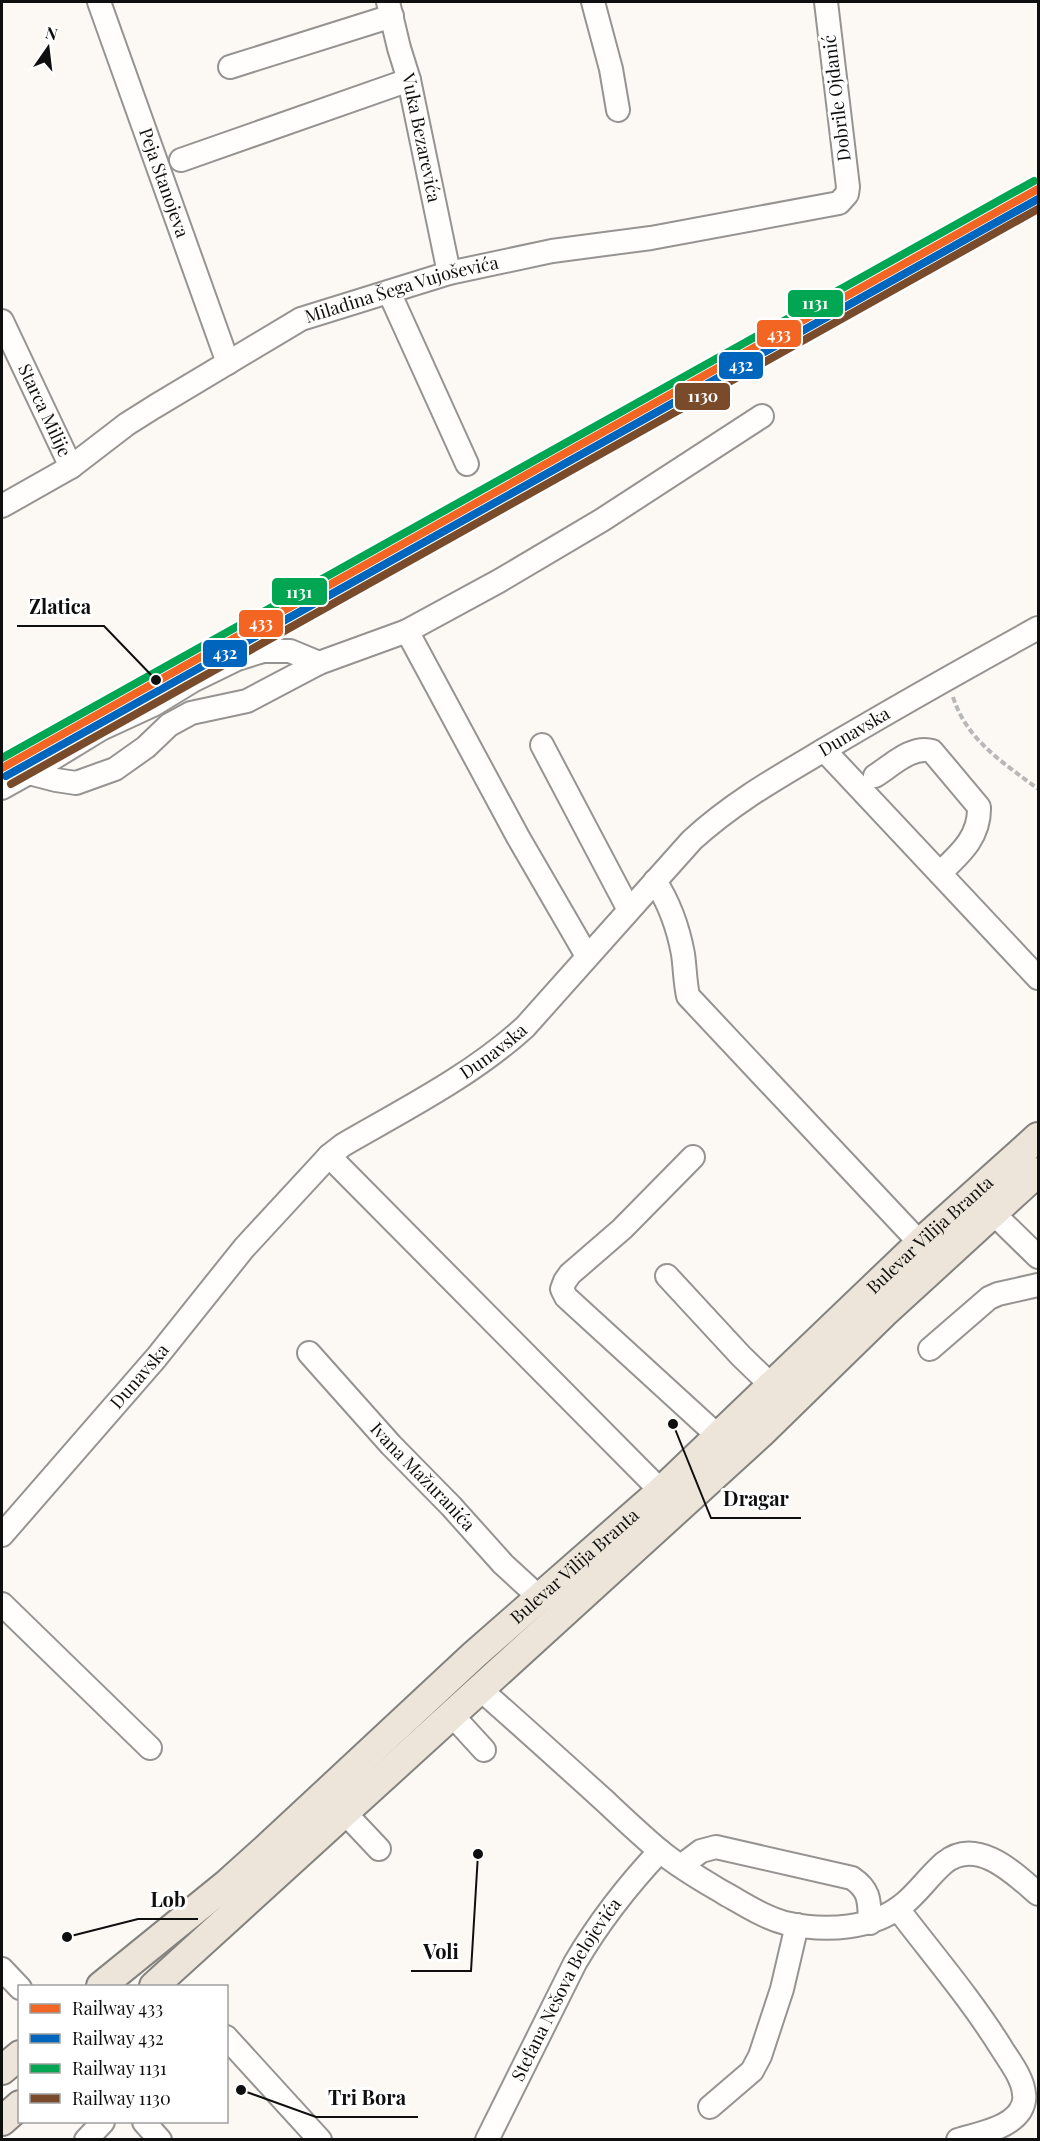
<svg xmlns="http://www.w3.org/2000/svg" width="1040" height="2141" viewBox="0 0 1040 2141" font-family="'Playfair Display',serif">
	<rect width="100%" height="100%" fill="#fcf9f4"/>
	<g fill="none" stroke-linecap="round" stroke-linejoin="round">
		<defs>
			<g id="minor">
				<path id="s1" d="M99 2 228 363"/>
				<path id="s2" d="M388 2 399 48 409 80 449 273"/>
				<path d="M593 2 611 69 618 110"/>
				<path d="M230 67 392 16"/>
				<path d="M181 160 409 80"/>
				<path d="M389 292 467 464"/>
				<path id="s3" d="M2 321 71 467"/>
				<path id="s4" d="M2 506 71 467 127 424 154 407 301 319 449 273 552 251 651 238 839 203 847 194 848 187 826 2"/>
				<path d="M407 631 518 837 587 956"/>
				<path d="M542 745 629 910"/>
				<path d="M824 750 1038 978"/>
				<path d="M29 773 101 729 153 705 194 680 237 659 263 651H290L319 663"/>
				<path d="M875 776C891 766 912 745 932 751L979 807C980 837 960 854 940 873"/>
				<path d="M2 788 29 773 56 780 76 783 115 769 146 747 169 725 191 713 247 701 319 663 407 631 499 581 602 520 762 416"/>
				<path d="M655 881C670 904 678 927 683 954 685 968 685 982 688 996L920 1243"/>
				<path d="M329 1156 661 1491"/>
				<path d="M693 1157 622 1229 570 1274 565 1281 562 1289 566 1297 578 1308 718 1436"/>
				<path d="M993 1213 1038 1257"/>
				<path d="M667 1276 741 1356 771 1385"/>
				<path d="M930 1349 989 1298 998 1294 1038 1285"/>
				<path id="s5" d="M309 1353 391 1445 451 1506 503 1564 540 1598"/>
				<path id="s6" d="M2 1535 156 1358 244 1248 329 1156 343 1145C405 1109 471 1076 525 1027L692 840C738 798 786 773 839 741 905 702 971 665 1038 628"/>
				<path d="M2 1604 150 1748"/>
				<path d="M480 1689C522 1726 564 1764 606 1802 623 1818 641 1835 660 1851 679 1867 702 1880 724 1893 744 1904 763 1917 785 1923 825 1932 874 1930 906 1902 920 1890 930 1875 944 1863 977 1836 1015 1874 1038 1894"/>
				<path d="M452 1715 484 1750"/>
				<path d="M345 1813 379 1849"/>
				<path d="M681 1866 701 1851 716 1847 852 1878C871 1891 869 1902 870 1923"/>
				<path d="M898 1909C933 1955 971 1999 1002 2049 1010 2062 1023 2078 1024 2094 1025 2099 1023 2106 1020 2111 1008 2129 977 2134 958 2140"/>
				<path d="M2 1969 20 1988"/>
				<path d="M226 2037 320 2140"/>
				<path d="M710 2107 752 2071 760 2056 782 1989 797 1925"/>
				<path d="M144 2122 160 2140"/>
				<path d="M86 2140 103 2122"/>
				<path id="s7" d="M487 2140 575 1963C599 1922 627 1886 660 1851"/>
			</g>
			<g id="major">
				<path id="s8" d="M101 1986 228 1883 269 1846 474 1655 661 1491 920 1243 1038 1137"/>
				<path d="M154 1986 760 1434 884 1313 1038 1172"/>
				<path d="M2 2070 20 2055"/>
				<path d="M2 2121 20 2105"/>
			</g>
		</defs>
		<use href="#minor" stroke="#969492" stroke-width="26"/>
		<use href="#major" stroke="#83827f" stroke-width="32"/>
		<path stroke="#b9b8b8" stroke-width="4" stroke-dasharray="6 3" stroke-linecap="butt" d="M953 697C967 741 1004 763 1038 789"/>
		<use href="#minor" stroke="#fffefd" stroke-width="22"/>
		<use href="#major" stroke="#ede5d9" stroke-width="28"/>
		<defs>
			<path id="rail-1" d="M2 768 1038 189"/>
			<path id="rail-2" d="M6 776 1038 199"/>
			<path id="rail-3" d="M2 758 1034 181"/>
			<path id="rail-4" d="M11 784 1038 209"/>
		</defs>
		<use href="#rail-1" stroke="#fff" stroke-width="12"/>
		<use href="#rail-2" stroke="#fff" stroke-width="12"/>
		<use href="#rail-3" stroke="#fff" stroke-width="12"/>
		<use href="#rail-4" stroke="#fff" stroke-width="12"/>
		<use href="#rail-1" stroke="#f26522" stroke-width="8"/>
		<use href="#rail-2" stroke="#0065bd" stroke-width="8"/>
		<use href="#rail-3" stroke="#00a651" stroke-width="8"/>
		<use href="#rail-4" stroke="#7a4b2a" stroke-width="8"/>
	</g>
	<g text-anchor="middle" stroke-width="6" stroke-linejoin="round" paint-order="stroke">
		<g font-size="18" fill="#0f0f0f" stroke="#fff">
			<text transform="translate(837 98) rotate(-97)" y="6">Dobrile Ojdanić</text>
			<text dy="6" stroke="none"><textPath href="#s2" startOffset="140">Vuka Bezarevića</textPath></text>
			<text dy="6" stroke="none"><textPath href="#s1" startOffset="192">Peja Stanojeva</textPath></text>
			<text dy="6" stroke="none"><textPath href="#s4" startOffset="458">Miladina Šega Vujoševića</textPath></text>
			<text dy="6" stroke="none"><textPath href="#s3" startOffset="99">Starca Milije</textPath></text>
			<text dy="6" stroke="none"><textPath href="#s6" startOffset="1182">Dunavska</textPath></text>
			<text dy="6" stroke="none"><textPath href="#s6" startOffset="696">Dunavska</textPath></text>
			<text dy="6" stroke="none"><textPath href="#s8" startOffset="1119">Bulevar Vilija Branta</textPath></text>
			<text dy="6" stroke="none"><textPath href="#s6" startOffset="210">Dunavska</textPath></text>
			<text dy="6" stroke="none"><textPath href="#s5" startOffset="168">Ivana Mažuranića</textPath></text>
			<text dy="6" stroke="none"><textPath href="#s8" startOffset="633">Bulevar Vilija Branta</textPath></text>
			<text dy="6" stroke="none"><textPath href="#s7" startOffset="170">Stefana Nešova Belojevića</textPath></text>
		</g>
	</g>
	<path fill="none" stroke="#0f0f0f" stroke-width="2" d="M156 680L104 626H17M673 1424L711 1518H801M67 1937L138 1919H198M478 1854L471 1971H411M241 2090L316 2117H418"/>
	<g fill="#0f0f0f" stroke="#fff" stroke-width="2">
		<circle cx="156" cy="680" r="6"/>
		<circle cx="673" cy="1424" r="6"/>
		<circle cx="67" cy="1937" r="6"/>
		<circle cx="478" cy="1854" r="6"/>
		<circle cx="241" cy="2090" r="6"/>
	</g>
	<g font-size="20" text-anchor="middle" font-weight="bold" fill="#0f0f0f" stroke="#fff" stroke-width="6" stroke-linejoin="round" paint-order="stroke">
		<text x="60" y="614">Zlatica</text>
		<text x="756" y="1506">Dragar</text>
		<text x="168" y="1907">Lob</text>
		<text x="441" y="1959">Voli</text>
		<text x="367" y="2105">Tri Bora</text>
	</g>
	<g stroke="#fff" stroke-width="2">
		<rect x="787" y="289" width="57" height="29" rx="6" fill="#00a651"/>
		<rect x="756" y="319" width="46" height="29" rx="6" fill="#f26522"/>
		<rect x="718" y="351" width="46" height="29" rx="6" fill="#0065bd"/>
		<rect x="674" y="382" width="57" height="29" rx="6" fill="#7a4b2a"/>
		<rect x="271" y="577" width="57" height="29" rx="6" fill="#00a651"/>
		<rect x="238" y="609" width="46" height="29" rx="6" fill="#f26522"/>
		<rect x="202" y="639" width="46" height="29" rx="6" fill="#0065bd"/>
	</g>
	<g font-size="16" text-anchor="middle" font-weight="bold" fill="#fff">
		<text x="815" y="309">1131</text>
		<text x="779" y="340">433</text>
		<text x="741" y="371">432</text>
		<text x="703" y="402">1130</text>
		<text x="299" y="598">1131</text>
		<text x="261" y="629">433</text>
		<text x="225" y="659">432</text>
	</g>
	<rect width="1040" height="2141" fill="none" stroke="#0f0f0f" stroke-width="6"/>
	<rect x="18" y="1985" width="210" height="138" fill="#ffffff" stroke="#9f9f9f" stroke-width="1.5"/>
	<rect x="30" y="2004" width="30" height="9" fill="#f26522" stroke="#9f9f9f" stroke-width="1.5"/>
	<text x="72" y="2015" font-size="18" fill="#0f0f0f">Railway 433</text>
	<rect x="30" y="2034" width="30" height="9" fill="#0065bd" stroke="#9f9f9f" stroke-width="1.5"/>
	<text x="72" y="2045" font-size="18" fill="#0f0f0f">Railway 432</text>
	<rect x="30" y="2064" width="30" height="9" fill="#00a651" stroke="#9f9f9f" stroke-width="1.5"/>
	<text x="72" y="2075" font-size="18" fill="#0f0f0f">Railway 1131</text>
	<rect x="30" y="2094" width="30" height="9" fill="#7a4b2a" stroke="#9f9f9f" stroke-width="1.5"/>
	<text x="72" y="2105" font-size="18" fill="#0f0f0f">Railway 1130</text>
	<g transform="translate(48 48) rotate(14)" stroke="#ffffff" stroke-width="4.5" paint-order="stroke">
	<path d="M0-4.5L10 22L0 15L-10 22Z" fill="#0f0f0f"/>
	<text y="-9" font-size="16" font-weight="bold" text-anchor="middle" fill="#0f0f0f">N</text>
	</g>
</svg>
